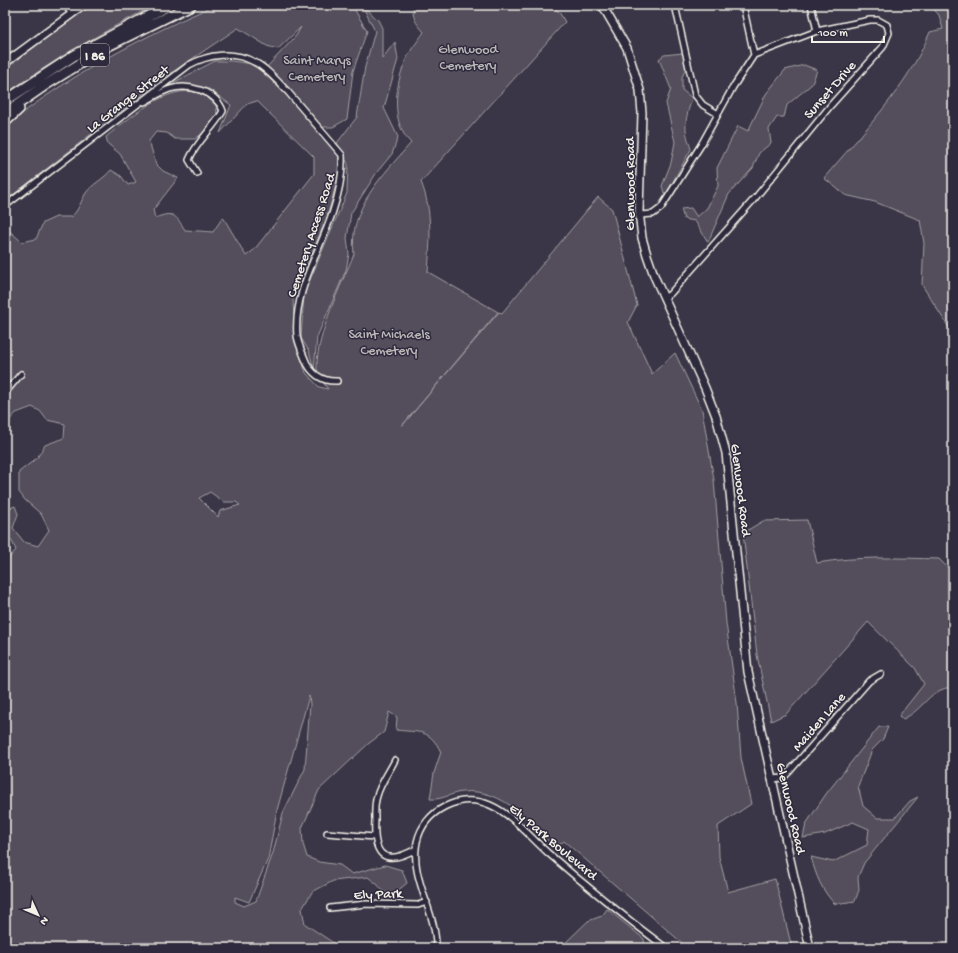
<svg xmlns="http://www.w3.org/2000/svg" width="958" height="953" viewBox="0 0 958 953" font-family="'Gochi Hand',sans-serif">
	<rect width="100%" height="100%" fill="#3b3647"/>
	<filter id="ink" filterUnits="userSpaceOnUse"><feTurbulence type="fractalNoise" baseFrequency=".025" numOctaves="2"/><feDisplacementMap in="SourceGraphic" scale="8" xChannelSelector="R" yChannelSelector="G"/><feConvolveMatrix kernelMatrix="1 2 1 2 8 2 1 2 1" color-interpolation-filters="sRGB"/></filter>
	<g filter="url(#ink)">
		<path fill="#534e5c" stroke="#a4a0a2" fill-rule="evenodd" d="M90 5H155C102 32 54 60 5 94V69Z
			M216 5H352L367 31 353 71 347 119 333 127H322L266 68 296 36 301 27 278 49 267 46 238 28 165 77 5 201V127C62 79 147 34 216 5Z
			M362 5 378 20 382 28V59L395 42 398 59 384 108 398 137 392 154 377 172 351 213 347 238 349 254 346 270 317 337 314 369 309 351 301 338 304 294 347 193 348 164 337 143 357 117 365 67 375 31Z
			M414 5H552L559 12 565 22 421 182C433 211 430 242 428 272L498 312 401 427 499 312 502 313 598 197 612 209 637 305 628 322 652 374 675 353 702 410 714 480 726 623 737 703 741 758 751 804 718 826 719 857 728 892 775 879 792 948H688L564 841 556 847 557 850C531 824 504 787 462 792 451 793 443 800 430 799L434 773 441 752C429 728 420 733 396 730L397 717 389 712 384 732 368 744 319 790 302 828 303 844 307 857 319 862 340 865 352 874 385 865 402 870 407 883 396 892 385 893 377 884 368 877 333 881 312 892 302 909 305 924 341 948H269L264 946 258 948H5V565L6 561 16 550 11 539 5 537V510L15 506 18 514 13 528 24 542 38 546 49 530 41 514 25 500 19 492V472L37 458 45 445 64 438 65 424 47 420 40 411 32 407 16 413 5 425V227L22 242 36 239 43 223 56 217H71C80 209 80 202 86 193 92 184 104 179 111 170L121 176 128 185 136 182 120 154 108 144 106 137C127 120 168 83 198 93 205 95 210 100 216 105L217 114 206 131 195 139H175L167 133 156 132 149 141 156 164 163 171 178 178 153 210 155 218C173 211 175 214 185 230L213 232 223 217 246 256 254 250 314 174V157L257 101 247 104 220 133 231 105 209 89 169 85 215 61H231L253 64 280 88 339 155 340 171 327 217 293 299 295 340 306 373 319 387 328 389C323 382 316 374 317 365 317 334 342 283 354 254 348 208 383 175 411 143 390 123 395 84 406 60 410 50 418 41 424 32 416 23 411 17 414 5ZM210 492 224 502H236L240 505 220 511 218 517 199 498ZM309 696 310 704 305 769 283 813 273 853 256 901 244 906 235 902V897L249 902 268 859 277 810Z
			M930 5H953V334L922 285 924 243 920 220 875 202 845 195 824 178C862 133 908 87 930 32L943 29 939 15Z
			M683 53 686 68 682 77V90L692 98C685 121 683 126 691 149L665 196 662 186 671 163 675 142 666 103 671 89 659 59 664 55Z
			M804 65 817 70 812 84 787 105 784 117H777L769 129 771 143 759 153 753 168 729 194 708 242 695 221 684 219 681 209 691 208 697 217 707 208 718 186 717 168 738 126 748 131 766 94 785 70Z
			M807 520 817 563C858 556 898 558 939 559L953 573V590L951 595 953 597V687C928 689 925 709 903 719L899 716 902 712 924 684 915 668 868 622 786 714 771 721 757 655 743 533 763 521Z
			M879 727H888L883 739 872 750 858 786 863 806 877 818H895L910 801 918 797 864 863 858 877 859 890 855 901 835 904C822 891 816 876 811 857L833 862 867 845 869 829 853 822 825 834 803 838 806 824 826 794Z
			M607 909 644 939 645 948H560L588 921 602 916Z"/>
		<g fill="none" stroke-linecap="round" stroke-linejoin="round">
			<defs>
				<path id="street" d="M65 5 72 14
					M675 5 695 95 703 105 718 114
					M743 5 754 55
					M811 5 817 31
					M144 102C152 98 161 92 170 89 189 83 216 91 223 111 213 129 196 142 189 160L197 173
					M5 206 189 65C209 54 233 51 254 62 267 68 278 82 288 92 306 113 324 134 342 155 343 174 339 193 333 211 320 252 293 291 297 336 298 343 302 352 305 359 310 373 322 382 337 381
					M640 215 653 214 661 208 701 145 733 87 754 55 817 31 870 20H878L887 25 889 33 883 47 831 105 756 197 670 294 664 298
					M5 393 21 374
					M395 760C389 772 380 784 377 796 374 804 375 813 375 821 373 855 384 867 416 849
					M771 779 783 778 788 773 869 681 881 674
					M327 833 374 837
					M330 908 366 904 418 905 427 902
					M436 948C437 912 409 878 417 842 424 810 460 792 490 805 513 815 530 837 548 853 586 886 626 918 666 948"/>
				<path id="secondary" d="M602 5 627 48 640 90 642 113 639 211 642 238 647 255 655 278 705 388 716 416 726 453 748 672 810 948
					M5 63 84 5"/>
				<path id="highway" d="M5 101 75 55 169 5
					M5 113 44 86 110 45 191 5
					M5 122 19 109"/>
			</defs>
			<use href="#street" stroke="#f4f1e8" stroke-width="8"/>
			<use href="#secondary" stroke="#f4f1e8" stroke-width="10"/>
			<use href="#highway" stroke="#f4f1e8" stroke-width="12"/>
			<use href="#street" stroke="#2f2a3d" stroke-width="5"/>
			<use href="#secondary" stroke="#2f2a3d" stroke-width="7"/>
			<use href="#highway" stroke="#2f2a3d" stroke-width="9"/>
		</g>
	</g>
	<g text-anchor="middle" stroke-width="3" stroke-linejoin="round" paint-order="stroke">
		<rect fill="#2f2a3d" stroke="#b9b5b5" stroke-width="1" x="81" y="44" width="28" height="22" rx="3"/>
		<g font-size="13" font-weight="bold" fill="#f4f1e8">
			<text x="95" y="60">I 86</text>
		</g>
		<g font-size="14" fill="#bcb8b7" stroke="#2f2a3d">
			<text x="468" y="53">Glenwood<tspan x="468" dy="16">Cemetery</tspan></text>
			<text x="317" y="64">Saint Marys<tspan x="317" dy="16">Cemetery</tspan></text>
			<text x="389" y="338">Saint Michaels<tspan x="389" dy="16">Cemetery</tspan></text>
		</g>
		<g font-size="14" fill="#f4f1e8" stroke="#2f2a3d">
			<text transform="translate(829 89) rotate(-49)" y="5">Sunset Drive</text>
			<text transform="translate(127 98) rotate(-38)" y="5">La Grange Street</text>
			<text transform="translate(629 184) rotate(-90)" y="5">Glenwood Road</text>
			<text transform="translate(310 235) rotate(-72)" y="5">Cemetery Access Road</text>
			<text transform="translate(742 490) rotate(83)" y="5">Glenwood Road</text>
			<text transform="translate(818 721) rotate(-49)" y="5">Maiden Lane</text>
			<text transform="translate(792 808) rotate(77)" y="5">Glenwood Road</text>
			<text transform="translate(554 841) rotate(40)" y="5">Ely Park Boulevard</text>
			<text transform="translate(378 893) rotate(-2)" y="5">Ely Park</text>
		</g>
	</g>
	<rect width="958" height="953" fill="none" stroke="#2f2a3d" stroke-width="20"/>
	<rect x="10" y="10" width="938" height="933" fill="none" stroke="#f4f1e8" stroke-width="1.5" filter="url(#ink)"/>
	<g transform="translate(38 915) rotate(134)" stroke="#2f2a3d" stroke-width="3" paint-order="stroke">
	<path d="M0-3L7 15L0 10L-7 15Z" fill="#f4f1e8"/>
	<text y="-6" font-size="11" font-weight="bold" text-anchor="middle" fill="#f4f1e8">N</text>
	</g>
	<path d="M812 36v6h72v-6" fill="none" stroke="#f4f1e8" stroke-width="2"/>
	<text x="818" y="36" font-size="12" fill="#f4f1e8" stroke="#2f2a3d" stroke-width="3" paint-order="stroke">100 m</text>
</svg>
